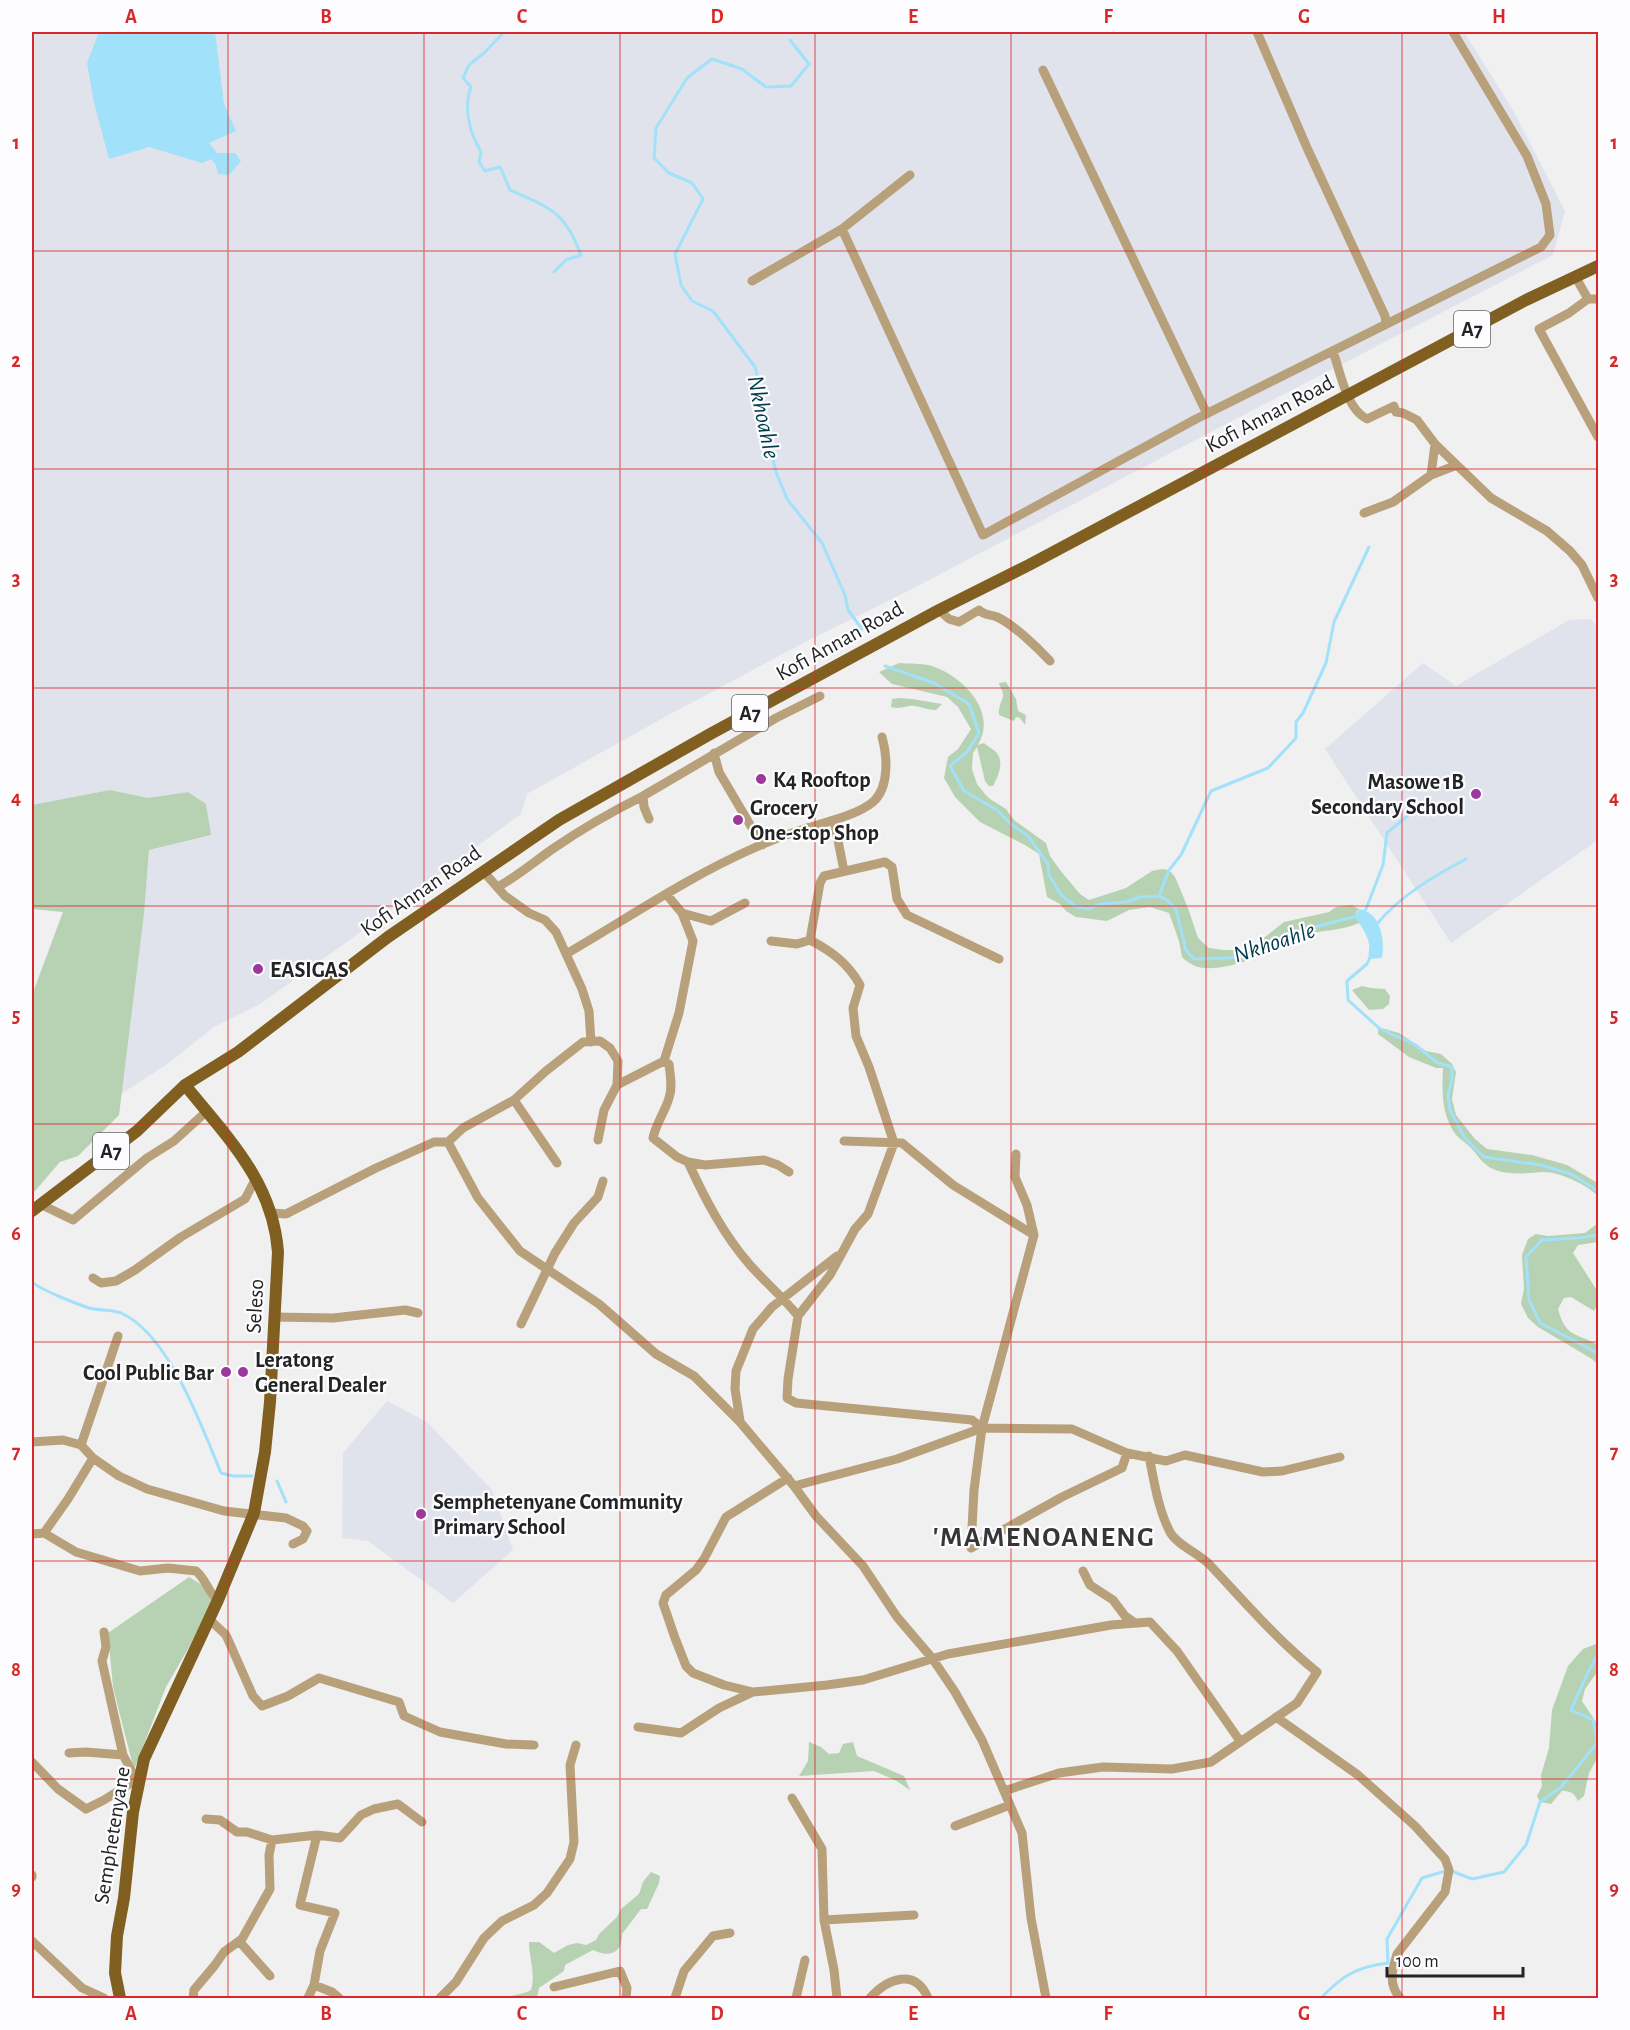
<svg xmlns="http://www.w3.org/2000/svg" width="1630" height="2030" viewBox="0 0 1630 2030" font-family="'Alegreya Sans',sans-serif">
	<rect width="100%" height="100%" fill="#f0f0f1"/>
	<path fill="#e0e3eb" d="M32 32H1464L1513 110 1565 211 1553 255 1201 437 908 591 805 642 663 718 527 794 521 814 368 927 260 1004 214 1027 166 1065 121 1094 144 914 149 850 211 835 188 792 148 798 110 790 32 805Z
		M1591 619 1598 628V840L1451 943 1325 749 1423 663 1456 686 1569 620Z
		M387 1401 427 1422 492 1490 513 1550 453 1603 368 1541 342 1538 343 1453Z"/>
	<path fill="#b6d2b2" d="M899 663C909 664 922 663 932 666 962 676 998 711 978 745L984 743C987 746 993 749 996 752 1005 762 998 776 993 786H989L985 781 977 747 973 753 972 769 977 784 985 794 990 799 1006 809 1014 820 1046 843 1050 856 1060 870 1080 894 1089 900 1126 888 1152 871 1162 869 1169 870 1175 877 1188 908 1198 938 1209 948 1223 950H1240L1255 945 1284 922 1329 912 1336 907 1352 905 1359 909 1356 912 1359 923C1341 932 1318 929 1297 937 1286 941 1275 949 1264 954 1248 962 1209 974 1193 965 1189 963 1185 960 1182 957L1179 941 1169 913 1150 907 1129 910 1107 921 1076 917 1066 911 1060 904 1047 897 1039 854 1025 845 980 822 955 797 944 778 948 757 958 749 971 729 958 707 947 697 892 684 879 672Z
		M1006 682 1016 699 1018 711 1026 715 1025 725 1020 718 1016 717 1014 721 999 715C998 708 1001 703 1003 697 1004 692 1000 688 999 683Z
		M899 698 912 699 942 704 936 710C928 710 922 707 915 706 905 705 903 710 891 707L892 699Z
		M110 790 148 798 188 792 206 804 211 835 149 850 144 914 119 1115 78 1156 60 1162 35 1191 32 1192V995L63 912 32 909V805Z
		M1362 986 1371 988 1385 989 1390 996 1389 1004 1383 1009 1369 1010 1352 990Z
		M1378 1027 1399 1033 1426 1051 1441 1054 1452 1064 1456 1072 1452 1099 1456 1115 1475 1139 1487 1149 1532 1155 1567 1165 1596 1182 1598 1184V1196C1587 1185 1560 1172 1544 1172 1528 1173 1509 1176 1493 1169 1483 1165 1477 1154 1470 1147 1466 1143 1460 1139 1456 1135 1441 1114 1442 1092 1443 1068H1436L1409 1057 1378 1034Z
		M1598 1223V1242L1578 1245 1573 1253 1598 1292 1597 1306 1594 1311 1571 1297 1564 1298 1558 1309C1566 1338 1575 1332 1598 1345V1365L1592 1359 1538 1327 1528 1318 1521 1304 1524 1289 1522 1255 1528 1239 1536 1234 1548 1236 1585 1233Z
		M189 1577 204 1586 212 1601 189 1647 166 1687 134 1770 113 1687 108 1633Z
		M1598 1640V1671L1585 1689 1582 1701 1598 1725V1757L1589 1773 1584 1796 1578 1801C1574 1793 1571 1791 1562 1791L1551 1804 1540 1802 1537 1796 1542 1786 1541 1775 1549 1748 1552 1710 1568 1666 1583 1649 1596 1644Z
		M809 1742 821 1747 829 1754 839 1753 843 1744 853 1742 857 1756 904 1776 910 1790 895 1780 874 1771 799 1776 808 1761Z
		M651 1872 660 1876 659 1883 647 1909H641L622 1934C623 1953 609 1958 593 1950L565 1965 564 1971 539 1988 537 1998H505C514 1994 522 1995 531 1990 536 1974 529 1958 529 1942H539L554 1953 568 1945 577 1943 586 1945 596 1940 599 1934 617 1917 621 1909 639 1894 643 1882Z"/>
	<path fill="#a2e1fa" d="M99 32H215L224 104 236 131 209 143 217 153H235L241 161 229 175 218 174 216 165 211 159 202 163 149 147 109 159 94 103 87 63Z
		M1359 909C1381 912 1385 940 1382 958L1370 959C1367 953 1370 950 1369 944 1368 936 1360 923 1354 917Z"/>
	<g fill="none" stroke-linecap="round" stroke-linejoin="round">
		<path stroke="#a2e1fa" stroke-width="3" d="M504 32 484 53 469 65 463 78 471 87C463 109 470 133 481 152L479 162 485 171 500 167 510 190C551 208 565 212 581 255L566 260 554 272
			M790 40 809 64 791 86 766 87 742 69 712 59 687 78 656 128 654 158 669 173 692 183 703 199 675 254 681 285 692 301 713 311 755 367 764 401 768 438 776 472 787 499 822 543 845 595 848 610 862 629
			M885 666 934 683 969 704 979 733 967 752 950 766 964 791 997 810 1013 826 1028 836 1048 864 1049 875 1061 895 1076 907 1089 909 1100 904 1126 902 1140 897 1159 896 1168 901 1176 909 1186 950 1194 959 1230 958 1255 952 1296 932 1357 916
			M1159 896 1169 870 1181 855 1211 791 1268 768 1296 738V722L1303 713 1326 663 1334 622 1369 547
			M1363 912 1366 909 1383 865 1387 833 1418 807
			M1376 925C1400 896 1432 877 1466 859
			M1371 955 1367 964 1347 981 1348 1000 1380 1029 1414 1044 1438 1063 1452 1067V1080L1448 1095 1450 1110 1464 1137 1484 1157 1541 1165 1571 1174 1598 1191
			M1598 1235 1578 1238 1542 1240 1526 1257 1529 1300 1540 1323 1598 1353
			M32 1282C41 1290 77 1304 89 1308 100 1311 110 1309 121 1313 169 1334 202 1427 221 1473L233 1476H252
			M277 1481 286 1502
			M1321 1998C1342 1976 1356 1967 1388 1963L1387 1939 1422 1878 1449 1870 1472 1879 1504 1872 1526 1845 1540 1802 1561 1787 1597 1743 1593 1720 1571 1710 1587 1674 1598 1654"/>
		<path stroke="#b8a07a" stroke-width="9" d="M1257 32 1308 150 1385 316 1386 324
			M1043 70 1207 414
			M842 229 983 535 1196 419 1541 247 1550 235 1546 204 1527 156 1453 32
			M1575 276 1588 299H1598
			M752 281 842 229 910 175
			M1588 299 1569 313 1539 329 1598 437
			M1333 351C1340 371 1346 409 1367 419L1394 406 1396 412 1403 413 1417 420 1435 444 1491 498 1547 531 1570 551 1582 565 1598 598
			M1431 475 1435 444
			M1364 513 1393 502 1431 475 1457 465
			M939 610 949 619 959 622 979 610C985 616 990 614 997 617 1013 624 1038 648 1050 661
			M714 753 719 772 762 845
			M649 819 644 807 643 796 776 718 820 696
			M834 820 844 871
			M483 871 505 896 529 913 545 920 556 932 582 989 589 1011 591 1042
			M498 887C517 876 533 863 551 850 580 830 611 812 643 796
			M667 895 682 913 711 921 745 903
			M810 940 820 883 824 876 885 862 892 867 897 899 907 915 999 959
			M771 941 797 944 810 940C831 951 848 963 860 985L853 1008 856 1036 869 1067 894 1143 868 1214 855 1229 830 1275 798 1316
			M566 954C628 918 688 877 754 848 769 841 785 835 801 830 822 823 856 816 873 802 890 787 887 755 882 737
			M664 1061 669 1064C670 1075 673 1087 669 1098 665 1112 656 1123 653 1138L677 1157 688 1162 705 1165 764 1160 778 1165 789 1172
			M617 1085 664 1061 679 1013 693 941 682 913
			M514 1100 557 1163
			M844 1141 902 1143 953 1185 1034 1235
			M448 1142 478 1198 520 1251 599 1304 656 1354 694 1376 740 1422 794 1486 816 1516 863 1566 897 1617 932 1658 955 1692 982 1740 1022 1833 1031 1918 1046 1998
			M688 1162C705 1199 723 1234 750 1265 765 1282 783 1297 798 1316L788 1379 787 1398 796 1403 972 1420 982 1428
			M40 1204 73 1220 147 1158 174 1141 207 1111
			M272 1213 286 1214 376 1168 434 1142H448L463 1128 514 1100 546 1071 583 1042 600 1041 610 1048 618 1061 617 1085 604 1110 598 1140
			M93 1278 101 1283 116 1281 135 1270 181 1237 245 1199 256 1178
			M274 1317 333 1318 405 1310 418 1313
			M521 1324 555 1253 574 1223 598 1197 603 1181
			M740 1421 735 1389 736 1371 753 1329 772 1307 837 1256
			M32 1442 63 1440 81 1445 93 1458 119 1476 147 1489 224 1511 286 1518 303 1526 307 1531 303 1539 293 1544
			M81 1445 118 1336
			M788 1478 726 1517 704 1559 696 1570 666 1595 663 1603 675 1638 686 1666 693 1673 724 1685 753 1692 827 1685 863 1680 948 1654 1111 1625 1150 1622 1177 1651 1240 1741
			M794 1486 897 1459 982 1428 1072 1429 1127 1453 1166 1461 1185 1455 1263 1472 1282 1471 1340 1457
			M44 1533 68 1499 93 1458
			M32 1534 44 1533 76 1552 140 1571 168 1568 196 1571C206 1579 209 1594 218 1600
			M971 1548 974 1490 982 1428 1034 1235 1027 1205 1015 1177 1016 1154
			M971 1548 1062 1497 1122 1468 1127 1453
			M1083 1571 1090 1585 1113 1600 1125 1616 1135 1623
			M209 1619 226 1635 253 1696 262 1706 288 1696 319 1678 399 1702 404 1716 440 1732 506 1744 534 1745
			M104 1632 106 1647 102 1661 116 1724 123 1755 139 1785
			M1276 1717 1358 1775 1415 1826 1445 1859 1449 1870 1445 1892 1397 1954C1392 1970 1388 1984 1400 1998
			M638 1727 681 1733 719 1708 753 1692
			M69 1753 86 1752 123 1755
			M32 1762 58 1789 86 1809 104 1800 136 1780
			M1004 1791 1059 1773 1103 1767 1172 1769 1211 1762 1297 1703 1317 1672C1277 1640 1244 1601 1209 1564 1199 1554 1176 1544 1170 1532 1158 1509 1154 1481 1149 1456
			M792 1798 822 1849 824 1920 834 1970 837 1998
			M206 1819 220 1820 237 1832H247L272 1840 317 1835 340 1838 361 1815 374 1809 398 1804 422 1822
			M955 1826 1010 1805
			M32 1875V1877
			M824 1920 914 1915
			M32 1941 82 1988 104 1998
			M239 1941 270 1976
			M314 1985 332 1992 339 1998
			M554 1987 620 1971 627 1988 626 1998
			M193 1998 194 1990 215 1965 224 1952 242 1939 270 1889 269 1855 272 1840
			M308 1998 314 1985 320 1951 335 1913 300 1905 317 1835
			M440 1998 456 1982 484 1938 502 1921 534 1905 547 1893 570 1859 574 1842 570 1765 576 1745
			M675 1998 684 1971 713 1936 730 1933
			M796 1998 805 1960
			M870 1998C888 1978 915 1968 928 1998"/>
		<path stroke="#805f20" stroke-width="12" d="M32 1211 137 1131 185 1085 238 1052 388 937 559 820 712 733 939 610 1029 565 1526 300 1598 266
			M120 1998 115 1973 117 1936 124 1898 133 1812 144 1759 218 1600 254 1513 265 1452 270 1402 278 1252C273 1182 227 1137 185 1085"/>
	</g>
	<path fill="none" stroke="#d62828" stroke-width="1.5" stroke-opacity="0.55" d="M228 32V1998M424 32V1998M620 32V1998M815 32V1998M1011 32V1998M1206 32V1998M1402 32V1998M32 251H1598M32 469H1598M32 688H1598M32 906H1598M32 1124H1598M32 1342H1598M32 1561H1598M32 1779H1598"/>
	<g fill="#9c379b" stroke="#fdfdff" stroke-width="2">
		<circle cx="761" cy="779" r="6"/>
		<circle cx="1476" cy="794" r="6"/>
		<circle cx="738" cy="820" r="6"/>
		<circle cx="258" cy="969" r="6"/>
		<circle cx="226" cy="1372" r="6"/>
		<circle cx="243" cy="1372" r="6"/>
		<circle cx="421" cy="1514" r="6"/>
	</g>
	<g text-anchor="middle" stroke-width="4.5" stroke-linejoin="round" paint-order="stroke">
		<g fill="#fdfdff" stroke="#646466" stroke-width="1.5">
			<rect x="1454" y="311" width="36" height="36" rx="4.5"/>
			<rect x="732" y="695" width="36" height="36" rx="4.5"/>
			<rect x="93" y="1133" width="36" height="36" rx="4.5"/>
		</g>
		<g font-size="21" font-weight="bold" fill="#232324">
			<text x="1472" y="336">A7</text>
			<text x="750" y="720">A7</text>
			<text x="111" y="1158">A7</text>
		</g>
		<g font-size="22" fill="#232324" stroke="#fdfdff">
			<text transform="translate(1269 413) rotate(-28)" y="8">Kofi Annan Road</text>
			<text transform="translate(839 640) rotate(-29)" y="8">Kofi Annan Road</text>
			<text transform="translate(420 890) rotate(-35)" y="8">Kofi Annan Road</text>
			<text transform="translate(254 1306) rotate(-87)" y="8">Seleso</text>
			<text transform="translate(111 1835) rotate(-81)" y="8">Semphetenyane</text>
		</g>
		<g font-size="22" font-weight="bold" fill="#232324" stroke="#fdfdff" text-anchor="start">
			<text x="773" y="787">K4 Rooftop</text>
			<text x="1464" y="789" text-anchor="end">Masowe 1B<tspan x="1464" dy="25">Secondary School</tspan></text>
			<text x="750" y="815">Grocery<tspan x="750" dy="25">One-stop Shop</tspan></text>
			<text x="270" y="977">EASIGAS</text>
			<text x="255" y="1367">Leratong<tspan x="255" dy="25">General Dealer</tspan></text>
			<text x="214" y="1380" text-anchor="end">Cool Public Bar</text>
			<text x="433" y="1509">Semphetenyane Community<tspan x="433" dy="25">Primary School</tspan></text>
		</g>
		<g font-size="24" font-style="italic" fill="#013b4c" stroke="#fdfdff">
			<text transform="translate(764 417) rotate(78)" y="8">Nkhoahle</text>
			<text transform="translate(1274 942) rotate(-18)" y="8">Nkhoahle</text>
		</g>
		<g font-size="28" font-weight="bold" letter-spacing="1.5" fill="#363637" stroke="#fdfdff">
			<text x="1044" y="1546">'MAMENOANENG</text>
		</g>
	</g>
	<rect width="1630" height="2030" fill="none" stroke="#fdfdff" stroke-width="66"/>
	<path d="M1387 1967v9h136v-9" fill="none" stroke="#232324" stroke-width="3"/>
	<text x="1396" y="1967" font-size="18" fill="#232324" stroke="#fdfdff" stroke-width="4.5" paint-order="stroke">100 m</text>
	<rect x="33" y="33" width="1564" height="1964" fill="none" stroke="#d62828" stroke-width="2"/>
	<g font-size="20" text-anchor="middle" font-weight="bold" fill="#d62828">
		<text x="131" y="23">A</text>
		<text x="326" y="23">B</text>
		<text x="522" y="23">C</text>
		<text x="717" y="23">D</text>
		<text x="913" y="23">E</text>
		<text x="1108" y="23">F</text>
		<text x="1304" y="23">G</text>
		<text x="1499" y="23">H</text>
		<text x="16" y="149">1</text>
		<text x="1614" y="149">1</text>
		<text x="16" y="367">2</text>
		<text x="1614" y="367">2</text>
		<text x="16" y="585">3</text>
		<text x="1614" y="585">3</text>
		<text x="16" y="804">4</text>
		<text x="1614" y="804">4</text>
		<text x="16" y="1022">5</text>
		<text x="1614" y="1022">5</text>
		<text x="16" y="1240">6</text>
		<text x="1614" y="1240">6</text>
		<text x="16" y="1458">7</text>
		<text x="1614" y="1458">7</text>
		<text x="16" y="1676">8</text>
		<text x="1614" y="1676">8</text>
		<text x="16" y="1895">9</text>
		<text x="1614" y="1895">9</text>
		<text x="131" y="2020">A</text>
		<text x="326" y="2020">B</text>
		<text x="522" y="2020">C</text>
		<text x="717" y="2020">D</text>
		<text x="913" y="2020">E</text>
		<text x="1108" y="2020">F</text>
		<text x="1304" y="2020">G</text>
		<text x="1499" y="2020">H</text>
	</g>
</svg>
